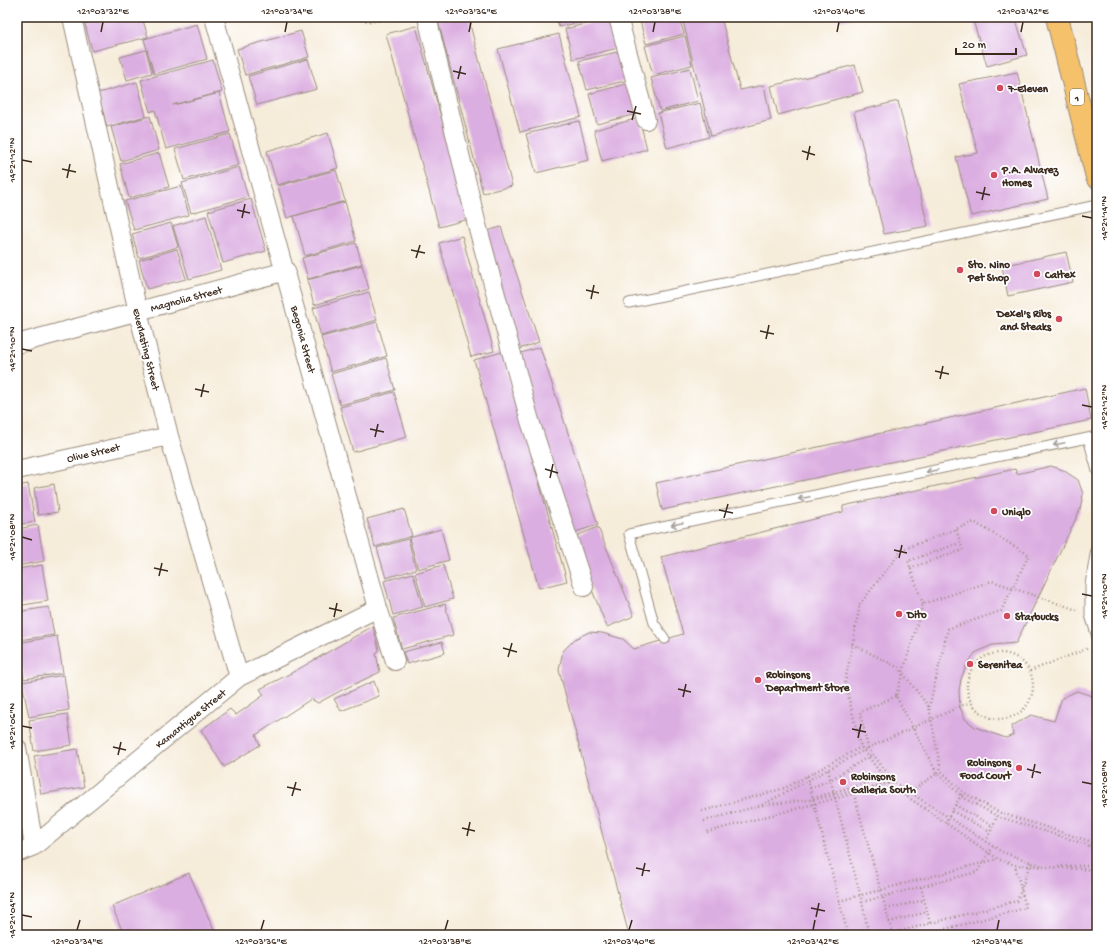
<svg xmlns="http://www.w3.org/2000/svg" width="1114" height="952" viewBox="0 0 1114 952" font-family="'Gochi Hand',sans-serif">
	<rect width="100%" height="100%" fill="#fff"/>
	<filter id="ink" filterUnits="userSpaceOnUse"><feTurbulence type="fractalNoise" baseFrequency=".025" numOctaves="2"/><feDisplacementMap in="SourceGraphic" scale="8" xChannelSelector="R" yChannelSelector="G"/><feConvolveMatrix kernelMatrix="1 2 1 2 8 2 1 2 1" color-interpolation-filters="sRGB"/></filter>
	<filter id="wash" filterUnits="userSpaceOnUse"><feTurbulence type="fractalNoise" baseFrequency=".012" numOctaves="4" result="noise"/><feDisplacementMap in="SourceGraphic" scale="16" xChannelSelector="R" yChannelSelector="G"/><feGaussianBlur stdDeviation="0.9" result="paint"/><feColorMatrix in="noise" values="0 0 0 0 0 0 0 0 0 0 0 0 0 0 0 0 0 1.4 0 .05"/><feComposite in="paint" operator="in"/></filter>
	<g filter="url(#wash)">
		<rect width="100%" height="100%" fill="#f6ecda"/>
		<g id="blocks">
			<path fill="#dbaee1" d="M82 17H103V18L83 23Z
				M110 17H142L148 37 92 51 85 24Z
				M437 17H468L512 186 483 193Z
				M556 17H597V18L559 27Z
				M613 17 622 47 573 59 565 29Z
				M639 17H679L684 34 646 44Z
				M682 17H721L740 90 764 85 771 120 711 136Z
				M839 17H853V18L840 21Z
				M972 17H1015L1027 55 987 66Z
				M197 24 207 59 154 74 144 39Z
				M416 26 469 219 439 227 386 34Z
				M301 31 309 57 245 75 237 49Z
				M559 34 581 117 520 132 498 49Z
				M685 36 692 65 653 75 645 46Z
				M146 50 152 73 127 80 120 57Z
				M621 51 629 80 587 90 579 61Z
				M308 59 317 89 257 105 248 76Z
				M213 60 222 92 173 105 219 93 230 132 166 149 155 110 150 112 141 80Z
				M855 65 863 92 778 115 771 86Z
				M690 68 698 101 660 111 651 78Z
				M1017 72 1048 199 971 216 956 157 978 153 959 84Z
				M137 82 146 116 107 127 98 93Z
				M629 83 637 114 597 124 589 94Z
				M898 101 928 226 884 234 854 112Z
				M700 103 709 137 667 148 658 113Z
				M150 116 159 150 121 161 111 127Z
				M639 118 647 149 602 161 594 130Z
				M579 121 589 160 536 173 526 134Z
				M328 133 338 168 277 185 267 151Z
				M230 134 239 165 184 180 175 149Z
				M159 153 169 187 129 198 120 164Z
				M239 167 248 197 191 213 182 183Z
				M336 170 345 201 287 218 278 186Z
				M181 186 189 215 134 230 125 201Z
				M251 199 266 251 223 263 208 211Z
				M345 202 356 241 305 256 294 216Z
				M206 216 221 270 189 279 173 226Z
				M171 223 178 247 139 258 132 234Z
				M501 227 539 342 519 349 480 233Z
				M462 236 494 351 471 357 439 243Z
				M356 243 362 264 308 279 302 258Z
				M177 249 186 279 147 289 139 260Z
				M1066 252 1073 282 1008 296 1002 266Z
				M362 265 369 289 314 305 307 280Z
				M369 292 377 320 321 336 313 308Z
				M377 322 387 356 331 372 321 337Z
				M540 347 598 525 572 533 515 355Z
				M502 352 567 581 539 588 474 360Z
				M386 358 395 390 340 405 331 374Z
				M1085 388 1091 420 662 510 656 483Z
				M394 392 407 437 353 452 340 407Z
				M1051 466 1063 470 1078 480 1083 494 1080 510 1016 643 992 645 975 653 966 666 961 679 959 691 960 707 965 719 975 727 991 733 1006 738 1013 735 1012 726 1031 715 1054 721 1062 698 1077 691 1092 696 1097 711V935H629L559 670 563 651 575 639 589 632 602 633 623 639 634 649 683 634 661 557 843 512V506L1015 469 1017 474Z
				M28 484 35 522 17 525V486Z
				M54 484 58 512 38 515 34 488Z
				M404 509 412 536 375 547 367 519Z
				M38 525 44 561 17 566V529Z
				M598 527 634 616 607 627 571 538Z
				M441 529 449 560 418 569 409 538Z
				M408 539 416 569 386 578 377 548Z
				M42 565 48 601 17 606V569Z
				M443 565 453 599 425 607 415 573Z
				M413 573 423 607 393 615 384 581Z
				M445 604 453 635 402 649 393 618Z
				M49 607 54 635 19 640 17 628V612Z
				M373 626 379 650 376 654 380 672 340 691 318 703 311 699 256 735 260 745 224 767 201 730 230 709 236 715 264 695 260 689 297 670Z
				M57 636 63 673 24 679 18 643Z
				M442 642 445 653 407 664 403 652Z
				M64 675 69 710 29 717 22 682Z
				M374 681 379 696 341 711 334 699Z
				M67 714 72 745 34 751 29 720Z
				M77 749 84 787 41 794 34 756Z
				M189 873 216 935H124L112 906Z"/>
		</g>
	</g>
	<g filter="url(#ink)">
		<use href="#blocks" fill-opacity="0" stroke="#988b7c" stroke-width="1"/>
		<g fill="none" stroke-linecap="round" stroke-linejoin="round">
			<defs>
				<path id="lane" d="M629 303 1097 205
					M1088 438 1097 471
					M1097 543 1090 585V615L1097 637
					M665 639 654 623 629 534 1097 436"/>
				<path id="street" d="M72 17 138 312 169 436 239 677
					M214 17 378 608 395 661
					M427 17 476 221 530 421 584 587
					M618 17 646 120
					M17 344 286 271
					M17 470 169 436
					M17 748 34 846
					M17 853 34 846 239 677 378 608"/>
				<path id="highway" d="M1057 17 1097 177"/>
			</defs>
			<use href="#lane" stroke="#988b7c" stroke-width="11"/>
			<use href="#street" stroke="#988b7c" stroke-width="20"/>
			<use href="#highway" stroke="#988b7c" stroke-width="24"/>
			<path stroke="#988b7c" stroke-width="2.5" stroke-dasharray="1 3" stroke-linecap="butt" d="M354 17C370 24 377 21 393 17
				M910 568 963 550 956 529
				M923 604 908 561 960 543
				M1077 610 992 581 923 604 896 696 937 773 961 796 997 816 1088 845 1097 853
				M852 644 899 668 929 707 941 771 963 792 998 812 1092 842 1097 847
				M967 686a33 33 0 1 1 66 0a33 33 0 1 1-66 0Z
				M1030 671 1089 648
				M896 696 860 712 868 748 894 782 1002 852 1043 866
				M929 707 948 629 1001 611 1029 555 974 522 902 550 860 604 845 683 861 747 889 784 998 859 1015 865 1097 870
				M828 770 862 902 869 935
				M807 776 848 935
				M810 788 830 780 873 754
				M854 794 893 935
				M905 795 941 771
				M813 798 890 776
				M762 805 868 748 970 702
				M955 805 993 826
				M702 811 785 788 861 747
				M952 811 990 832
				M704 821 762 805 817 799 894 782
				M945 823 963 792
				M707 832 883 786
				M986 842 997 816
				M1058 866H1090L1097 864
				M921 887 930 923
				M839 901 997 859
				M862 902 977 872 993 847
				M886 909 924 900
				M889 922 927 912
				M885 935 1017 901 1031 862
				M922 935 1026 908 1015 865"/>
			<use href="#lane" stroke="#fff" stroke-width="9"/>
			<use href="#street" stroke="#fff" stroke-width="18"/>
			<use href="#highway" stroke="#f5c16b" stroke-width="22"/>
		</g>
		<defs><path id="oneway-shaft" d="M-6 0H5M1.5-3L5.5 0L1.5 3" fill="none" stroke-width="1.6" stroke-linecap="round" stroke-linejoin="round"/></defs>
		<g stroke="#a79f9a">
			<use href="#oneway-shaft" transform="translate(1059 444) rotate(168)"/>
			<use href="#oneway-shaft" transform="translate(932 471) rotate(168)"/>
			<use href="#oneway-shaft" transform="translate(804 498) rotate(168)"/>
			<use href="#oneway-shaft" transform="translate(677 524) rotate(168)"/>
		</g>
	</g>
	<path fill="none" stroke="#3b2a1e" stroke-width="1.5" d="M101 32 103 22M285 32 287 22M469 32 471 22M653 32 655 22M837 32 839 22M1021 32 1023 22M453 71 466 74M458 79 461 66M627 111 641 114M632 120 636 106M802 151 815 155M22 160 32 162M807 160 810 146M62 169 76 172M67 178 70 164M976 192 990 195M982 200 985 187M237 210 250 213M1082 216 1092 218M242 218 245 204M411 250 425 253M416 258 420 245M586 290 599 293M591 299 594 285M760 331 774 334M766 339 769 325M22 349 32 351M935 371 949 374M940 379 943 366M195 389 209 392M201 397 204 384M1082 405 1092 407M370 429 384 432M375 437 378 424M545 469 558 473M550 478 553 464M719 510 733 513M724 518 728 504M22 537 32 540M894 550 907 553M899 558 902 545M154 568 168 571M159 576 162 563M1082 594 1092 596M329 608 342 611M334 617 337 603M503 648 517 652M508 657 512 643M678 689 691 692M683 697 686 684M22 726 32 728M852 729 866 732M858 738 861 724M113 747 126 750M118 755 121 742M1027 769 1041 773M1032 778 1035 764M1082 782 1092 784M287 787 301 790M292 796 296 782M462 828 475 831M467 836 470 822M636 868 650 871M642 876 645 863M811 908 825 911M22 915 32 917M816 917 819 903M77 930 80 920M261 930 264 920M445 930 448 920M629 930 632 920M813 930 815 920M997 930 999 920"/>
	<g fill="#d1495b" stroke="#fff" stroke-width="1.5">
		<circle cx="1000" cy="88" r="4"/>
		<circle cx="994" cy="175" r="4"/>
		<circle cx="960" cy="270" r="4"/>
		<circle cx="1037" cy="274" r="4"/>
		<circle cx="1059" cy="319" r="4"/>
		<circle cx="994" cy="511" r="4"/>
		<circle cx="899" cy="614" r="4"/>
		<circle cx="1007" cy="616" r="4"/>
		<circle cx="970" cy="664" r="4"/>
		<circle cx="758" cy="680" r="4"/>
		<circle cx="1019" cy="768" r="4"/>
		<circle cx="843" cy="782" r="4"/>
	</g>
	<g text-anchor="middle" stroke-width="3.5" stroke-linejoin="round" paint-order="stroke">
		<rect fill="#fff" stroke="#766a62" stroke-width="1" x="1070" y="89" width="14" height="16" rx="3"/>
		<g font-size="10" font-weight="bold" fill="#3b2a1e">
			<text x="1077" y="101">1</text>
		</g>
		<g font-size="11" font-weight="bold" fill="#3b2a1e" stroke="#fff" text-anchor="start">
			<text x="1008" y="92">7-Eleven</text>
			<text x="1002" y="173">P.A. Alvarez<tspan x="1002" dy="13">Homes</tspan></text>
			<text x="968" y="268">Sto. Nino<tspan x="968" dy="13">Pet Shop</tspan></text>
			<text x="1045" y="278">Caltex</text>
			<text x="1051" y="317" text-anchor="end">Dexel's Ribs<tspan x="1051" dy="13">and Steaks</tspan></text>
			<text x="1002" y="515">Uniqlo</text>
			<text x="907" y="618">Dito</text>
			<text x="1015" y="620">Starbucks</text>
			<text x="978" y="668">Serenitea</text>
			<text x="766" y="678">Robinsons<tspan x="766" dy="13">Department Store</tspan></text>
			<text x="1011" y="766" text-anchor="end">Robinsons<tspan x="1011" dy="13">Food Court</tspan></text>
			<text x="851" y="780">Robinsons<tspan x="851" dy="13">Galleria South</tspan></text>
		</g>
		<g font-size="11" fill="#3b2a1e" stroke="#fff">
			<text transform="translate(186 298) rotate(-15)" y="4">Magnolia Street</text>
			<text transform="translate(304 339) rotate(75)" y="4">Begonia Street</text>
			<text transform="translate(147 349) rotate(76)" y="4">Everlasting Street</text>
			<text transform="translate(93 452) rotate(-13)" y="4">Olive Street</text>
			<text transform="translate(190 718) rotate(-39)" y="4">Kamantigue Street</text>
		</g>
	</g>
	<rect width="1114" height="952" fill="none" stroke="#fff" stroke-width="44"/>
	<path d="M956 48v6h60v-6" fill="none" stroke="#3b2a1e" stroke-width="2"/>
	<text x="962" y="48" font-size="12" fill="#3b2a1e" stroke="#ffffff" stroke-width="3" paint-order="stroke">20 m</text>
	<rect x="22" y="22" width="1070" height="908" fill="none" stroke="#3b2a1e" stroke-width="1.5"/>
	<g font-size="10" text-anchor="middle" fill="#3b2a1e">
		<text x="103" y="14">121°03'32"E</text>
		<text x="287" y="14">121°03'34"E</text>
		<text x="471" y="14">121°03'36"E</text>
		<text x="655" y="14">121°03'38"E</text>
		<text x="839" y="14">121°03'40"E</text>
		<text x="1023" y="14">121°03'42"E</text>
		<text transform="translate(11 160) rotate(-90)" y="4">14°21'12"N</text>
		<text transform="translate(1103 218) rotate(-90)" y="4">14°21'14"N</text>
		<text transform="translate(11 349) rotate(-90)" y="4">14°21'10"N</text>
		<text transform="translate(1103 407) rotate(-90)" y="4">14°21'12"N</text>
		<text transform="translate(11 537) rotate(-90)" y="4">14°21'08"N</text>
		<text transform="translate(1103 596) rotate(-90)" y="4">14°21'10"N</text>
		<text transform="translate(11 726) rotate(-90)" y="4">14°21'06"N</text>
		<text transform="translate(1103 784) rotate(-90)" y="4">14°21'08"N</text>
		<text transform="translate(11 915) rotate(-90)" y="4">14°21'04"N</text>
		<text x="77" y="944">121°03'34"E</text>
		<text x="261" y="944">121°03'36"E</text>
		<text x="445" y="944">121°03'38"E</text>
		<text x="629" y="944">121°03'40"E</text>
		<text x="813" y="944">121°03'42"E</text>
		<text x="997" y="944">121°03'44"E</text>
	</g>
</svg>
